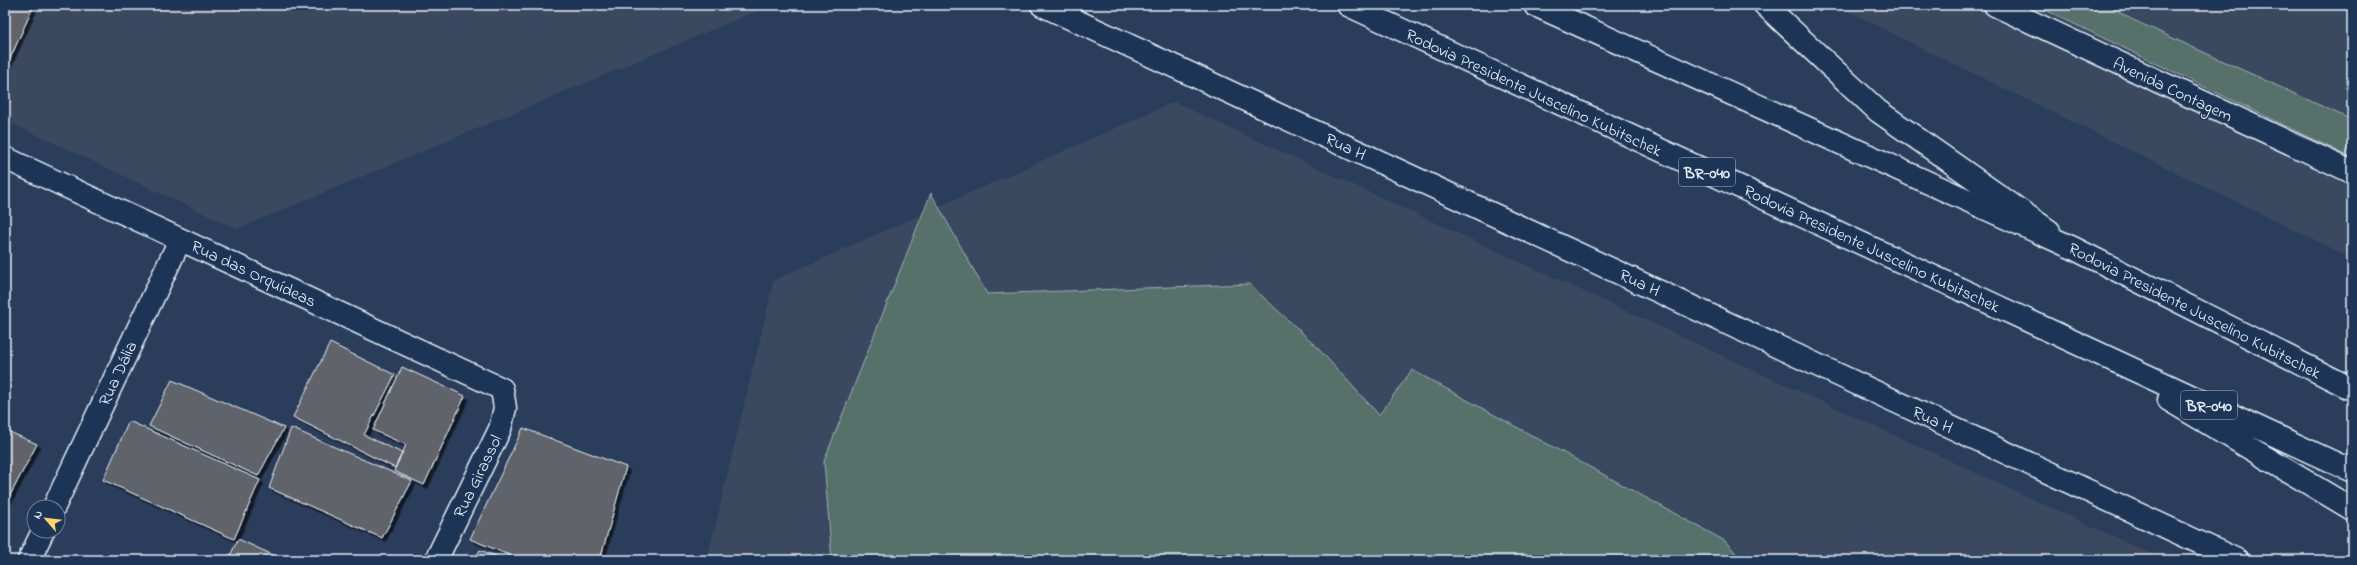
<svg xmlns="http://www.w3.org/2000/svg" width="2357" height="565" viewBox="0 0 2357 565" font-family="'Indie Flower',sans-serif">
	<defs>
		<filter id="shadow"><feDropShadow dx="3.5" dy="3.5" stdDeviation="0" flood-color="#0009"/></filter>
	</defs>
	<rect width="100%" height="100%" fill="#2a3e5b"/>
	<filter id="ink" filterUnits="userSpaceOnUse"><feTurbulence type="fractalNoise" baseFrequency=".025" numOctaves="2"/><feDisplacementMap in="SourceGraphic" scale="8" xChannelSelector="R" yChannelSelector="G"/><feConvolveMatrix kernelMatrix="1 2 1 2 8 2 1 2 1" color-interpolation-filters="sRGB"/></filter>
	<g filter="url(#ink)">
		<path fill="#3a4960" d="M5 5H771L237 229 5 120Z
			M1837 5H2352V258L1919 47Z
			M1174 102 2164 560H707L774 280Z"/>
		<path fill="#576f6b" stroke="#a0b0b2" d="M2035 5H2108L2131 19 2352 120V158Z
			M931 193 987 294 1249 284 1313 343 1379 415 1412 370 1725 541 1742 560H832L824 461Z"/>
		<path fill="#60646b" stroke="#e8f1f8" filter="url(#shadow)" d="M5 5H34L5 70Z
			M330 343 395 375 364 435 402 453 395 468 293 417Z
			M402 367 465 396 424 485 394 471 406 445 373 430Z
			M172 380 284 428 258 476 149 426Z
			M129 421 260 480 234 539 103 480Z
			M291 428 412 481 382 538 269 488Z
			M523 428 626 467 600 560H521L470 539Z
			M5 430 37 444 5 505Z
			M238 539 284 560H228Z
			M480 550 506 560H474Z"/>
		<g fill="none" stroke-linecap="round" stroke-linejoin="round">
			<defs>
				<path id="minor" d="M1765 5 1878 111 2049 231
					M1995 5 2352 172
					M5 158 502 389 505 408 500 429 436 560
					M54 507 180 240
					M29 560 43 531"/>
				<path id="major" d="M1042 5 2237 560"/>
				<path id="highway" d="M1348 5 2352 471
					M1535 5 2073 248 2352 389
					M2169 400 2352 509"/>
			</defs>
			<use href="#minor" stroke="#e8f1f8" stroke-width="25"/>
			<use href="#major" stroke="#e8f1f8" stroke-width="25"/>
			<use href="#highway" stroke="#e8f1f8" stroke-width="25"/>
			<path stroke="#e8f1f8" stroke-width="2.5" stroke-dasharray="1 3" stroke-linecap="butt" d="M883 5 892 9 896 5"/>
			<use href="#minor" stroke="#1d3557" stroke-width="22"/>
			<use href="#major" stroke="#1d3557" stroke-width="22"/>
			<use href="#highway" stroke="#1d3557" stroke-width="22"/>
		</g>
	</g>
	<g text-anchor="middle" stroke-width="3" stroke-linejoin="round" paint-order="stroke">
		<g fill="#1d3557" stroke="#abb9c8" stroke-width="1">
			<rect x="1679" y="158" width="56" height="28" rx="3"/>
			<rect x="2181" y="391" width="56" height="28" rx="3"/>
		</g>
		<g font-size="16" font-weight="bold" fill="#e8f1f8">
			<text x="1707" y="178">BR-040</text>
			<text x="2209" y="411">BR-040</text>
		</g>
		<g font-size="17" fill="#e8f1f8" stroke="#1d3557">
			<text transform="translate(2173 89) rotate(25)" y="6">Avenida Contagem</text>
			<text transform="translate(1534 92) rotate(25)" y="6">Rodovia Presidente Juscelino Kubitschek</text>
			<text transform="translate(1346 146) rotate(25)" y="6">Rua H</text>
			<text transform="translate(1872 248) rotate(25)" y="6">Rodovia Presidente Juscelino Kubitschek</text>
			<text transform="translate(254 273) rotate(25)" y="6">Rua das Orquídeas</text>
			<text transform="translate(1640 282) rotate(25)" y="6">Rua H</text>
			<text transform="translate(2195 310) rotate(27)" y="6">Rodovia Presidente Juscelino Kubitschek</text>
			<text transform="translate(117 373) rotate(-65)" y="6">Rua Dália</text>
			<text transform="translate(1933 419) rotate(25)" y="6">Rua H</text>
			<text transform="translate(477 476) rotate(-64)" y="6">Rua Girassol</text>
		</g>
	</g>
	<rect width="2357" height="565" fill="none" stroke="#1d3557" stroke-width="20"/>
	<rect x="10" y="10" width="2337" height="545" fill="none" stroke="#e8f1f8" stroke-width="1.5" filter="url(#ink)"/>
	<g transform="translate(46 519) rotate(298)"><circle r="19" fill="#1d3557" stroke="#6e8097"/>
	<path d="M0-3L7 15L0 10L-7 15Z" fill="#ffd166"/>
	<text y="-6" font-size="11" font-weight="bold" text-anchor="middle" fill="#e8f1f8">N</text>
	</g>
</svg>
